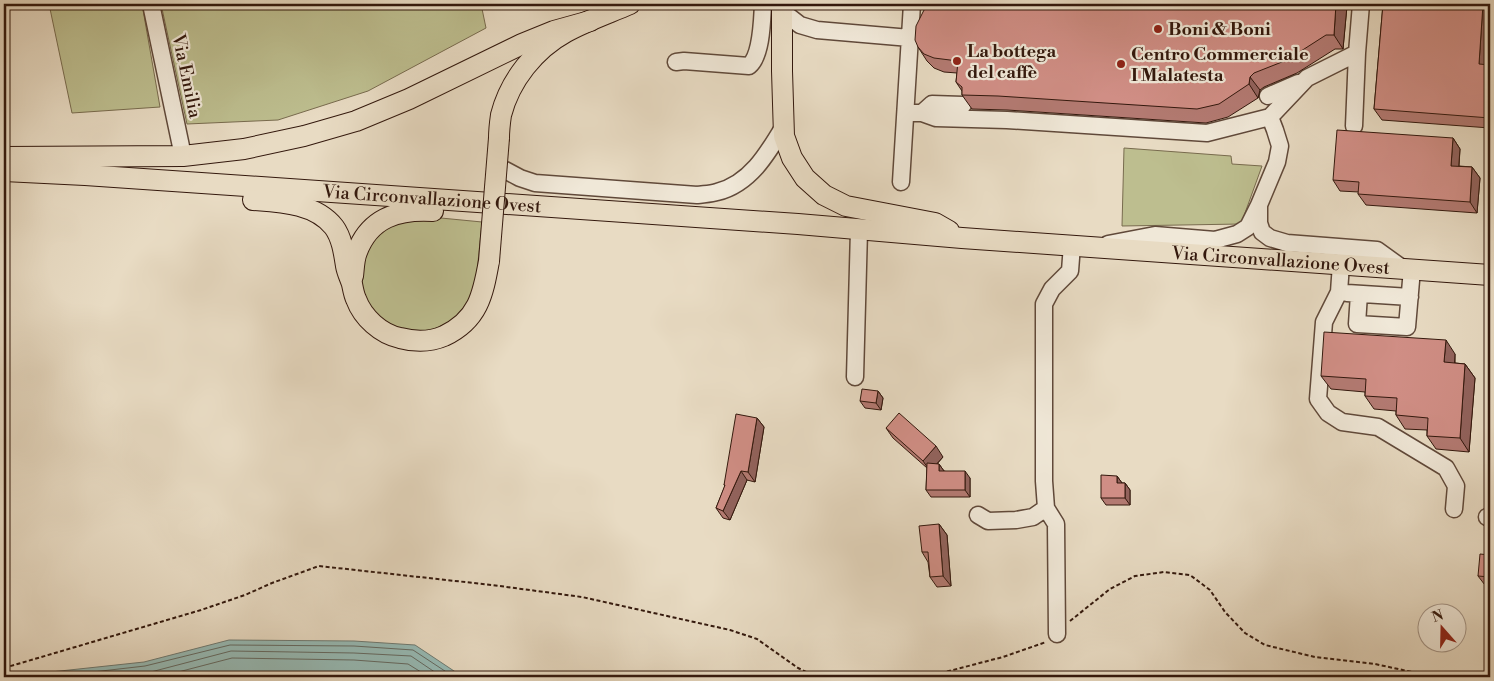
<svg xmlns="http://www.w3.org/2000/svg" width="1494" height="681" viewBox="0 0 1494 681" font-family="'Libre Bodoni',serif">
	<rect width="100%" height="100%" fill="#e8dbc3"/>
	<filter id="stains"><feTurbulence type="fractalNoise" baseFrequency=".004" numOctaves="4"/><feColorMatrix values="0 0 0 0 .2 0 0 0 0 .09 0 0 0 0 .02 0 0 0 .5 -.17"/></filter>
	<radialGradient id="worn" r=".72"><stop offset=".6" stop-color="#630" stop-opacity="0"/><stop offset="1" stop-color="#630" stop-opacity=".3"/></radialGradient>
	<path fill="#bdbe8f" stroke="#786b4e" d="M49 4H142L160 107 72 113Z
		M161 4H481L486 28 368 91 278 120 187 124Z
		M1124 148 1231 156 1232 164 1262 166 1241 224 1122 226Z
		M410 215 482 222 476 282 469 301 452 321 425 333 394 329 373 313 362 293 359 275 362 256 385 225Z"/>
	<path fill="#97bbb6" stroke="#6f7a72" d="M229 640 354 641 415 645 463 677H4L144 662Z"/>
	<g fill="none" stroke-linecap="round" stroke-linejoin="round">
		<path stroke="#656a62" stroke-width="1" d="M49 677 145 666 230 645 354 646 413 650 454 677
			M105 677 147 673 231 651 354 653 411 656 442 677
			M159 677 232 658 354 660 408 664 429 677"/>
		<defs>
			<path id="minor" d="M151 4 183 156
				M782 11 800 25 817 30 910 38
				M676 62 684 61 749 66C762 55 762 20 763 4
				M1268 96 1298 83
				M906 113H922L936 118 1007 120 1207 133 1270 117 1275 130 1280 146 1277 162 1259 205 1248 227 1237 234 1215 240 1155 235 1108 244
				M922 113 932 104 963 105
				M1270 117 1307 78 1357 53 1361 4
				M1354 126 1357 53
				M505 170 520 178 535 183 697 195C704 194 711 194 717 192 750 184 768 153 784 126
				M901 182 912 4
				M1259 206V223L1262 232 1270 238 1287 243 1377 250 1402 268
				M1341 264 1339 292 1324 322 1318 399 1328 413 1342 422 1378 427 1446 468 1456 486 1454 509
				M1347 293 1410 297
				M1359 294 1357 324 1407 327 1412 269
				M855 377 859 230
				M978 515 988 521 1016 520 1033 517 1046 508
				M1487 517H1490
				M1057 634 1056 524 1046 508 1044 481V304L1052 289 1070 271 1072 245"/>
			<g id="major">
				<path d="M782 4V71L784 136 792 158 805 178 824 195 846 206 935 223 949 231"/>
				<path d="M499 138C499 130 500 122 501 115 510 80 535 49 566 32 586 21 609 13 630 4"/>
				<path d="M4 157 183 156 244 149 304 136 356 121 409 99 522 44 554 31 590 21"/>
				<path id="s1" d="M4 171 85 175 798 224 962 238 1490 275"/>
				<path d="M253 200C280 202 315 203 334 227 342 238 344 253 346 266 347 272 350 278 352 284 353 289 354 295 356 299 363 318 381 334 400 338 415 342 430 342 444 336 478 320 483 295 489 261"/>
				<path d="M353 276C354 268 354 259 357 252 370 217 399 209 433 211"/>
			</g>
		</defs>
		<use href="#minor" stroke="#60493a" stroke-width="19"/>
		<use href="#major" stroke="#33180d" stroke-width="22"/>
		<path stroke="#33180d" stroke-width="2" stroke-dasharray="4 2.5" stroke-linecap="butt" d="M1070 621 1110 589 1135 576 1164 572 1190 575 1210 590 1225 612 1245 633 1265 645 1315 657 1375 664 1435 677
			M4 668 201 610 245 595 272 583 319 566 492 585 582 597 730 630 757 639 798 668 817 677
			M915 677 945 672 1003 657 1046 642"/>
		<use href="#minor" stroke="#f0e8d8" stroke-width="16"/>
		<use href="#major" stroke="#e8dbc3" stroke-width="20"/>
		<defs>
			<path id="major-bridge" d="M489 261 499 138"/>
		</defs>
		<use href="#major-bridge" stroke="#33180d" stroke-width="22" stroke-linecap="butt"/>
		<use href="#major-bridge" stroke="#e8dbc3" stroke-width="20"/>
	</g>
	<path fill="#b37a72" stroke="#33180d" d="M935 4H1345L1347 6 1343 49H1335L1297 73 1264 87 1260 90 1258 98 1228 117 1206 123 1007 110 972 109 962 95V91L956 82 957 73 944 72 934 68 927 61 918 47Z
		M1383 4H1487L1490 8V18L1487 64 1490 65V128L1382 120 1374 109Z
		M1453 138 1460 149 1459 166 1472 167 1480 178 1477 213 1366 205 1358 194 1359 192 1340 191 1333 180Z
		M1455 354V363L1465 364 1475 378 1469 452 1436 449 1427 436V430L1405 429 1396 415V411L1374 409 1365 396V392L1331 389 1321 376Z
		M878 391 883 398 881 410 865 408 860 401Z
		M757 418 764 427 755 482 747 480 730 520 723 518 716 508 725 486 724 485Z
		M886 428 943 457 937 464H939L944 471 970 478V497H931L926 490 927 468 893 438Z
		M1117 476 1122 483H1125L1130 490V505H1106L1101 498Z
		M939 524 947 535 951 586 937 587 930 577 928 562 922 552Z
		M1490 555V590L1488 589 1478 576Z"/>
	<path fill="#92635d" stroke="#33180d" d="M1336 4H1345L1347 6 1343 49 1334 35Z
		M1483 4H1487L1490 8V18L1486 74 1479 64Z
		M1250 77 1260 90 1258 98 1249 84Z
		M1453 138 1460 149 1458 176 1451 166Z
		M1472 167 1480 178 1477 213 1470 202Z
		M1446 340 1455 354 1454 376 1444 362Z
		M1465 364 1475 378 1469 452 1460 438Z
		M878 391 883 398 881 410 876 403Z
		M757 418 764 427 755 482 748 472Z
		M936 446 943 457 930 471 923 461Z
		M939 464 944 471 943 478 939 471Z
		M741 471 747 480 730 520 723 511Z
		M965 471 970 478V497L965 490Z
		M1117 476 1122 483V490L1117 483Z
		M1125 483 1130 490V505L1125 498Z
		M939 524 947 535 951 586 943 576Z"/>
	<path fill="#d08e85" stroke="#33180d" d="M931 4H1336L1334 35H1326L1287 60 1254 73 1250 77 1249 84 1219 104 1197 109 998 96 962 95V87L956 82 958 61 934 58 924 54 918 47 915 40 916 26 924 10Z
		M1383 4H1483L1479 64 1490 65V118L1374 109Z
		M1337 130 1453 138 1451 166 1472 167 1470 202 1358 194 1359 182 1333 180Z
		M1324 332 1446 340 1444 362 1465 364 1460 438 1427 436 1428 418 1396 415 1397 398 1365 396 1366 379 1321 376Z
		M862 389 878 391 876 403 860 401Z
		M899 413 936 446 923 461 886 428Z
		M1490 413V454H1487Z
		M736 414 757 418 748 472 741 471 723 511 716 508 725 485H724Z
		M927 463 939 464V471H965V490H926Z
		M1101 475 1117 476V483H1125V498H1101Z
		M939 524 943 576 930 577 928 552H922L919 526Z
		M1480 554 1490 555V577L1478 576Z"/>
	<g fill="#8f2418" stroke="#f0e8d8" stroke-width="2">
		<circle cx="1158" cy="29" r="5"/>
		<circle cx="957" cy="61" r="5"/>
		<circle cx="1121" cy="64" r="5"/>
	</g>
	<g text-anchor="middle" stroke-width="4.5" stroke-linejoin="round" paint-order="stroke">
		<g font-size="18" font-weight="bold" fill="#33180d" stroke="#f0e8d8" text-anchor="start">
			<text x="1168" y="35">Boni &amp; Boni</text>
			<text x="967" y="57">La bottega<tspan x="967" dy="21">del caffè</tspan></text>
			<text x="1131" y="60">Centro Commerciale<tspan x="1131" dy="21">I Malatesta</tspan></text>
		</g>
		<g font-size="18" fill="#33180d" stroke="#f0e8d8">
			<text transform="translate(187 76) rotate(78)" y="6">Via Emilia</text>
			<text dy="6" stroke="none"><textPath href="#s1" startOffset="429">Via Circonvallazione Ovest</textPath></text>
			<text dy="6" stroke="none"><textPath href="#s1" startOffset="1280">Via Circonvallazione Ovest</textPath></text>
		</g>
	</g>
	<rect width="1494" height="681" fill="none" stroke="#e8dbc3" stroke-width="20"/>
	<rect x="5" y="5" width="1484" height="671" fill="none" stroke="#33180d" stroke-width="2.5"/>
	<rect x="10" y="10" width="1474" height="661" fill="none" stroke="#33180d"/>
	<g transform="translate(1442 628) rotate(340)"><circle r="24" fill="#f0e8d8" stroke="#a49587"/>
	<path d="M0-4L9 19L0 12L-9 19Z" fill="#8f2418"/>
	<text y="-8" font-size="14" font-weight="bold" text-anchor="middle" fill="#33180d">N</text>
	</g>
	<rect width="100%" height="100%" filter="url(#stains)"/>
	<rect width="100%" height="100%" fill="url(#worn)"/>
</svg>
